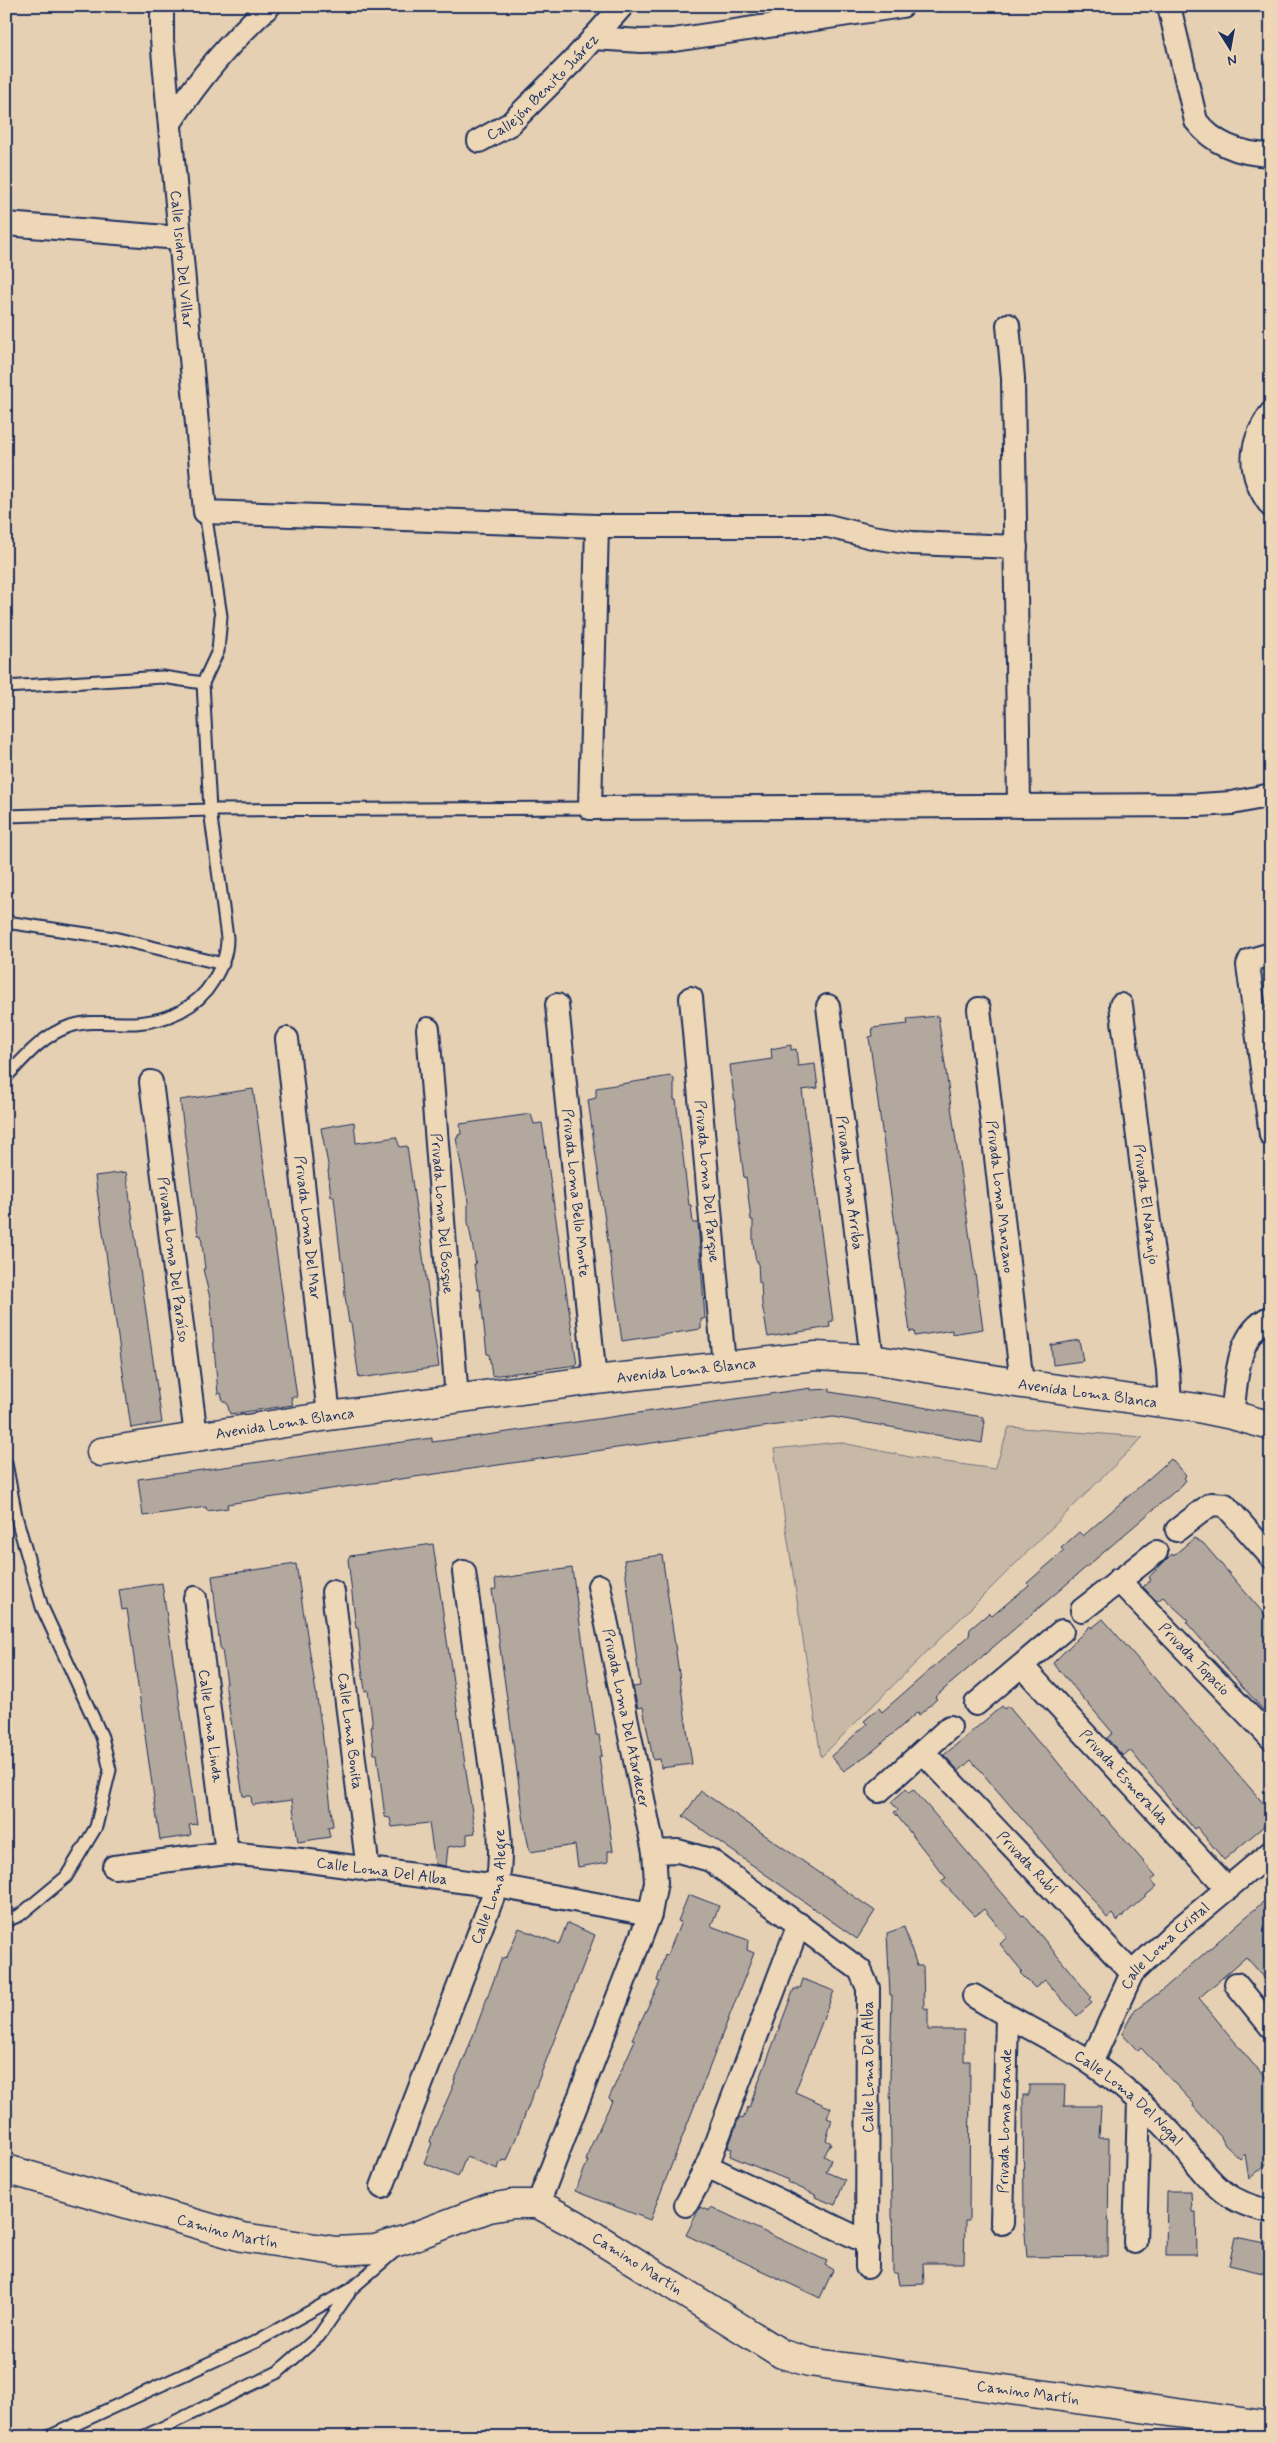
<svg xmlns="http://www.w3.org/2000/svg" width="1277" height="2443" viewBox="0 0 1277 2443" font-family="Mynerve,sans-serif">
	<rect width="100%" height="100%" fill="#e6d0b3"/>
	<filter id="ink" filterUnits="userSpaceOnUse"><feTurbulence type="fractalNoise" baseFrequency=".02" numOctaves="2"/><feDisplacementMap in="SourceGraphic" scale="10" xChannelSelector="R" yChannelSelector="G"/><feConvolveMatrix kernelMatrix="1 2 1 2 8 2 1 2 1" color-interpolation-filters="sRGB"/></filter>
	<g filter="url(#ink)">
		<path fill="#c8b9a7" stroke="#727482" d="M1009 1427 1143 1437 821 1757 774 1449 838 1442 910 1457 995 1469Z"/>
		<path fill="#b3a89e" stroke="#1b2f5e" d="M938 1016 983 1329 952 1334V1330L915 1336 914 1331 910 1332 869 1037 873 1036 872 1028 908 1024 907 1019Z
			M791 1045V1050L796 1049 798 1066 815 1064 818 1088 802 1090 833 1321 829 1322 830 1327 768 1337 762 1304 761 1282 759 1283 758 1261H756L753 1243V1220H751L746 1177 744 1178 730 1065 772 1059 771 1049Z
			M671 1076 674 1079V1100H676L689 1205H691L693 1223H698L705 1319H701V1329L622 1341 588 1100 596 1098V1088Z
			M253 1089 297 1397H291L293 1405 230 1414 227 1403 223 1401 221 1393 218 1394 210 1298 203 1269H205L201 1235H198L180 1100Z
			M531 1114 534 1124 542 1123 577 1365 492 1376 489 1354H487L480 1290H478L474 1264H476L468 1222V1201L456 1138H458V1135L461 1134 460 1124Z
			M354 1122 356 1143 396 1137 400 1147 407 1146 439 1367 359 1378 351 1323H349L345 1296 343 1262 341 1260 334 1198V1196H331L328 1170H329L321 1128Z
			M126 1172 162 1423 131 1428 95 1176Z
			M1079 1340 1083 1361 1053 1365 1051 1345Z
			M811 1388V1390L830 1389V1392L983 1417V1421H985L982 1443 833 1417 247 1501 227 1504 228 1508 207 1511 206 1507 143 1516 138 1479 432 1438V1442L494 1434Z
			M1171 1459 1186 1476 1184 1478 1186 1480 1182 1485 935 1697 937 1699 919 1715 918 1712 874 1750 844 1771 831 1756 867 1724 864 1721 879 1708 882 1712 969 1636 970 1629 989 1613 992 1616 1029 1585 1027 1583 1064 1551 1061 1548 1079 1532 1083 1536Z
			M1194 1538 1203 1543 1271 1622V1719L1186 1622 1188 1620 1163 1597 1157 1601 1143 1587 1151 1580 1149 1577 1172 1554 1173 1556Z
			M433 1544 475 1833 467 1834V1844L448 1847 446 1866 435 1864 429 1823 392 1827 390 1818 385 1817 377 1754H374L371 1727H373L368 1690 365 1691 361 1661 358 1628H356L348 1559 350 1556Z
			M662 1555 692 1764 661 1768 660 1759 653 1760 643 1707 638 1708 633 1687 640 1686 624 1560Z
			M296 1564 322 1731 333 1826 328 1827 330 1837 298 1842 292 1800 252 1805 251 1796H243L225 1683H227L222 1650 220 1647 212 1576Z
			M572 1568 596 1735H599L602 1756H599L613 1851H608V1862L578 1867 575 1845 530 1852 525 1829 492 1590 496 1589 495 1579Z
			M162 1583 197 1824 189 1825 191 1835 189 1836 160 1840 127 1609 122 1610 119 1590Z
			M1103 1619 1271 1812V1820L1224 1860 1197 1827 1194 1829 1130 1750 1123 1756 1107 1738 1113 1733 1053 1663 1090 1626 1092 1628Z
			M1002 1706 1004 1709 1008 1706 1039 1743 1047 1749 1101 1816 1103 1815 1156 1876 1151 1880 1157 1886 1117 1921 1112 1914 1107 1918 1092 1898 1075 1881 971 1760 959 1771 944 1755Z
			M906 1789 909 1792 913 1789 1022 1916 1024 1915 1091 1997 1089 1999 1092 2003 1077 2016 1045 1980 1035 1988 1020 1973 1022 1971 1000 1944 1007 1937 984 1909 975 1916 941 1881 946 1878 894 1812 898 1810 891 1802Z
			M701 1791 875 1911 857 1939 683 1816Z
			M691 1895 719 1906 711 1926 748 1940 747 1950 754 1953 650 2220 575 2191 588 2161H586L589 2150 612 2101 609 2098 635 2040 632 2039 660 1982 657 1981 665 1955 667 1956 681 1922 678 1921 688 1896Z
			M1271 1895V1985L1246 1957 1199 1998 1253 2064 1271 2081V2160L1249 2179 1245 2154 1240 2159 1225 2145 1221 2137 1193 2106 1194 2104 1141 2048 1138 2051 1122 2034 1133 2012 1160 1992Z
			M567 1923 595 1935 507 2161 503 2160 502 2163 500 2162 498 2169 466 2157 458 2177 424 2163 432 2143 430 2142 433 2132 455 2082 454 2081 465 2057 502 1958 507 1957 519 1928 559 1944Z
			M904 1927 917 1966H923L924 2008 928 2009V2030H964V2061H970L969 2221H965L964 2263H923L924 2284 899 2285 897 2273H893L890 2080 892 1995H890L887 1933Z
			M803 1979 834 1991 795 2092 831 2108 827 2118 832 2120 826 2140 831 2143 824 2156 831 2160 826 2172 845 2180 835 2205 815 2197 816 2195 787 2182 788 2180 730 2156 732 2149 728 2148 739 2117 743 2119 748 2107 749 2108 794 1989H800Z
			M1029 2085H1065L1064 2106H1101L1099 2138H1109L1108 2256 1027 2257 1024 2222 1023 2095H1029Z
			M1167 2191H1191L1192 2212H1196L1197 2255H1166Z
			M700 2207 709 2211 711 2207 827 2261 825 2265 833 2270 820 2298 686 2235Z
			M1235 2237 1271 2244V2275L1229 2265Z"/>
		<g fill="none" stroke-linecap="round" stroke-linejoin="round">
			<defs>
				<path id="service" d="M6 687 162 677 203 683
					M6 816 210 810 590 808
					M6 922 114 938 223 964
					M6 1077C24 1058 43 1035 68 1027 91 1019 113 1024 136 1023 167 1021 197 1008 213 981 222 966 227 955 227 938L210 810 203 683 218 651 221 616 205 512
					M6 1463 16 1516 42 1607 102 1737 110 1770 96 1827 66 1877 20 1915 6 1921
					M48 2437 255 2342 351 2289 395 2251
					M143 2437 278 2372 319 2336 349 2293"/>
				<g id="minor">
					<path id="s1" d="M162 6V39L205 512 597 526H828L872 537 912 543 1016 547"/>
					<path d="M1169 6 1196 121C1214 145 1241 154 1271 155"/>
					<path d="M593 38 641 41 674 40 902 6"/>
					<path d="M170 123C200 77 229 43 269 6"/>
					<path id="s2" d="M479 141 510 124 572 62 622 6"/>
					<path d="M6 224 179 238"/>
					<path d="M1008 325 1013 378 1019 805"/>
					<path d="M1271 413C1248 445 1247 474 1271 506"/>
					<path d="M597 526 590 808 1200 805 1232 803 1271 795"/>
					<path d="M1271 954 1250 960 1248 965 1271 1135"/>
					<path id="s3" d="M691 998 724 1365"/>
					<path id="s4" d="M557 1005 595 1380"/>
					<path id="s5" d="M1121 1005 1168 1370 1170 1405"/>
					<path id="s6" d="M828 1006 872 1359"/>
					<path id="s7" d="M979 1009 1022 1384"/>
					<path id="s8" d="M428 1029 457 1399"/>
					<path id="s9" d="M287 1039 329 1416"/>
					<path id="s10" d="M151 1082 196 1436"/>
					<path d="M1232 1415C1237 1382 1235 1333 1271 1317"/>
					<path d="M1177 1530 1211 1504 1225 1505 1271 1557"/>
					<path id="s11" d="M1118 1580 1271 1738"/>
					<path id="s12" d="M599 1586 654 1852"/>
					<path id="s13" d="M333 1592 368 1870"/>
					<path id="s14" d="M195 1598 227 1853"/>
					<path d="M1082 1610 1156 1552"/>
					<path id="s15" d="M1022 1666 1228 1889"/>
					<path d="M976 1704 1062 1631"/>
					<path id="s16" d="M923 1752 1132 1973"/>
					<path d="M879 1791 950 1727"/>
					<path id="s17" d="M114 1867 227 1853 302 1860 497 1886 650 1914"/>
					<path d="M1236 1984 1271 2027"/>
					<path id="s18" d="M974 1996C1012 2020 1052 2038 1089 2062 1119 2082 1148 2108 1172 2134 1205 2172 1217 2202 1271 2211"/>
					<path id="s19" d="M1091 2063 1132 1973 1174 1933 1271 1852"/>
					<path d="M707 2166 868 2243"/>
					<path id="s20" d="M382 2187 497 1886C501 1864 501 1845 498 1822L464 1572"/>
					<path d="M538 2204 650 1914 656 1882 654 1852 678 1851 710 1860 860 1970 868 1988 867 2267"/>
					<path d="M686 2205 707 2166 799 1924"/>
					<path id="s21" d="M1002 2223 1007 2017"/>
					<path d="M1135 2242 1139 2101"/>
				</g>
				<g id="tertiary">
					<path id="s22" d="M101 1452 329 1416 595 1380 816 1356 872 1359 1022 1384 1198 1408 1232 1415 1271 1426"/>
					<path id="s23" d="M6 2169 242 2237 336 2251 375 2249 407 2239 489 2208 513 2204H538L575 2224 782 2354 809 2362 1271 2426"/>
				</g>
			</defs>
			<use href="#service" stroke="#1b2f5e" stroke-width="15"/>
			<use href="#minor" stroke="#1b2f5e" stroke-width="26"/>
			<use href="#tertiary" stroke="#1b2f5e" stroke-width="31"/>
			<use href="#service" stroke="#eed7b7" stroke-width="11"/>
			<use href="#minor" stroke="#eed7b7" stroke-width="22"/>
			<use href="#tertiary" stroke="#eed7b7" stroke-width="28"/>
		</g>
	</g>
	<g text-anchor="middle" stroke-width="5" stroke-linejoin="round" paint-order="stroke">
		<g font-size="15" fill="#1b2f5e" stroke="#eed7b7">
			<text dy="5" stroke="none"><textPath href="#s2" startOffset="84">Callejón Benito Juárez</textPath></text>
			<text dy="5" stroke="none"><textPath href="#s1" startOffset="254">Calle Isidro Del Villar</textPath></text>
			<text dy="5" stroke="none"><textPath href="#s3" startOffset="184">Privada Loma Del Parque</textPath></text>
			<text dy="5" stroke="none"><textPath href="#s6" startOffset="178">Privada Loma Arriba</textPath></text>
			<text dy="5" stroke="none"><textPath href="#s4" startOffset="189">Privada Loma Bello Monte</textPath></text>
			<text dy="5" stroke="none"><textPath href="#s7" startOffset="189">Privada Loma Manzano</textPath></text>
			<text dy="5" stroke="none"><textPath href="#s5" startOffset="201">Privada El Naranjo</textPath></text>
			<text dy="5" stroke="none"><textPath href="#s8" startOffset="185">Privada Loma Del Bosque</textPath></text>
			<text dy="5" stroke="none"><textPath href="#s9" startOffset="190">Privada Loma Del Mar</textPath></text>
			<text dy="5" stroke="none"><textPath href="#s10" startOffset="179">Privada Loma Del Paraíso</textPath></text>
			<text dy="5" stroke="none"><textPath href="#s22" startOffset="591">Avenida Loma Blanca</textPath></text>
			<text dy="5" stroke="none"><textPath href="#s22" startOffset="996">Avenida Loma Blanca</textPath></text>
			<text dy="5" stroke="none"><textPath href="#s22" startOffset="186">Avenida Loma Blanca</textPath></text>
			<text dy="5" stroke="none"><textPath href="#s11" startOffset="110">Privada Topacio</textPath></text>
			<text dy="5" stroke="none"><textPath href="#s12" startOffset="135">Privada Loma Del Atardecer</textPath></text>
			<text dy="5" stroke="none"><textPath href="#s14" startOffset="129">Calle Loma Linda</textPath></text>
			<text dy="5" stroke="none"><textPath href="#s13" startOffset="140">Calle Loma Bonita</textPath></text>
			<text dy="5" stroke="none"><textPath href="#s15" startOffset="151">Privada Esmeralda</textPath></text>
			<text dy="5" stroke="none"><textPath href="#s16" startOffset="152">Privada Rubí</textPath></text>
			<text dy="5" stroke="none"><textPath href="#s17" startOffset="270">Calle Loma Del Alba</textPath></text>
			<text dy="5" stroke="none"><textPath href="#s20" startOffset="320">Calle Loma Alegre</textPath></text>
			<text dy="5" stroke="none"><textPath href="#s19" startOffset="141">Calle Loma Cristal</textPath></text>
			<text transform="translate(868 2067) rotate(-90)" y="5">Calle Loma Del Alba</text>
			<text dy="5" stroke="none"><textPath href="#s18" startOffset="186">Calle Loma Del Nogal</textPath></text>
			<text dy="5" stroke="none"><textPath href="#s21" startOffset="102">Privada Loma Grande</textPath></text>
			<text dy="5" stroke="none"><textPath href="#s23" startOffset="230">Camino Martín</textPath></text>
			<text dy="5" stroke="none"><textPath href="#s23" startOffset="666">Camino Martín</textPath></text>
			<text dy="5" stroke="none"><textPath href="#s23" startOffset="1086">Camino Martín</textPath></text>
		</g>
	</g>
	<rect width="1277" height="2443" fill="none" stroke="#eed7b7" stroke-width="25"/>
	<rect x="12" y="12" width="1252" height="2418" fill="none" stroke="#1b2f5e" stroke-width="2" filter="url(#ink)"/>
	<g transform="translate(1230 48) rotate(169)" stroke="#eed7b7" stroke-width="4" paint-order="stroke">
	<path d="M0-4L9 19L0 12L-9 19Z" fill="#1b2f5e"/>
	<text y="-8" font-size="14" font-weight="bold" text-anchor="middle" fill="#1b2f5e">N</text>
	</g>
</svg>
